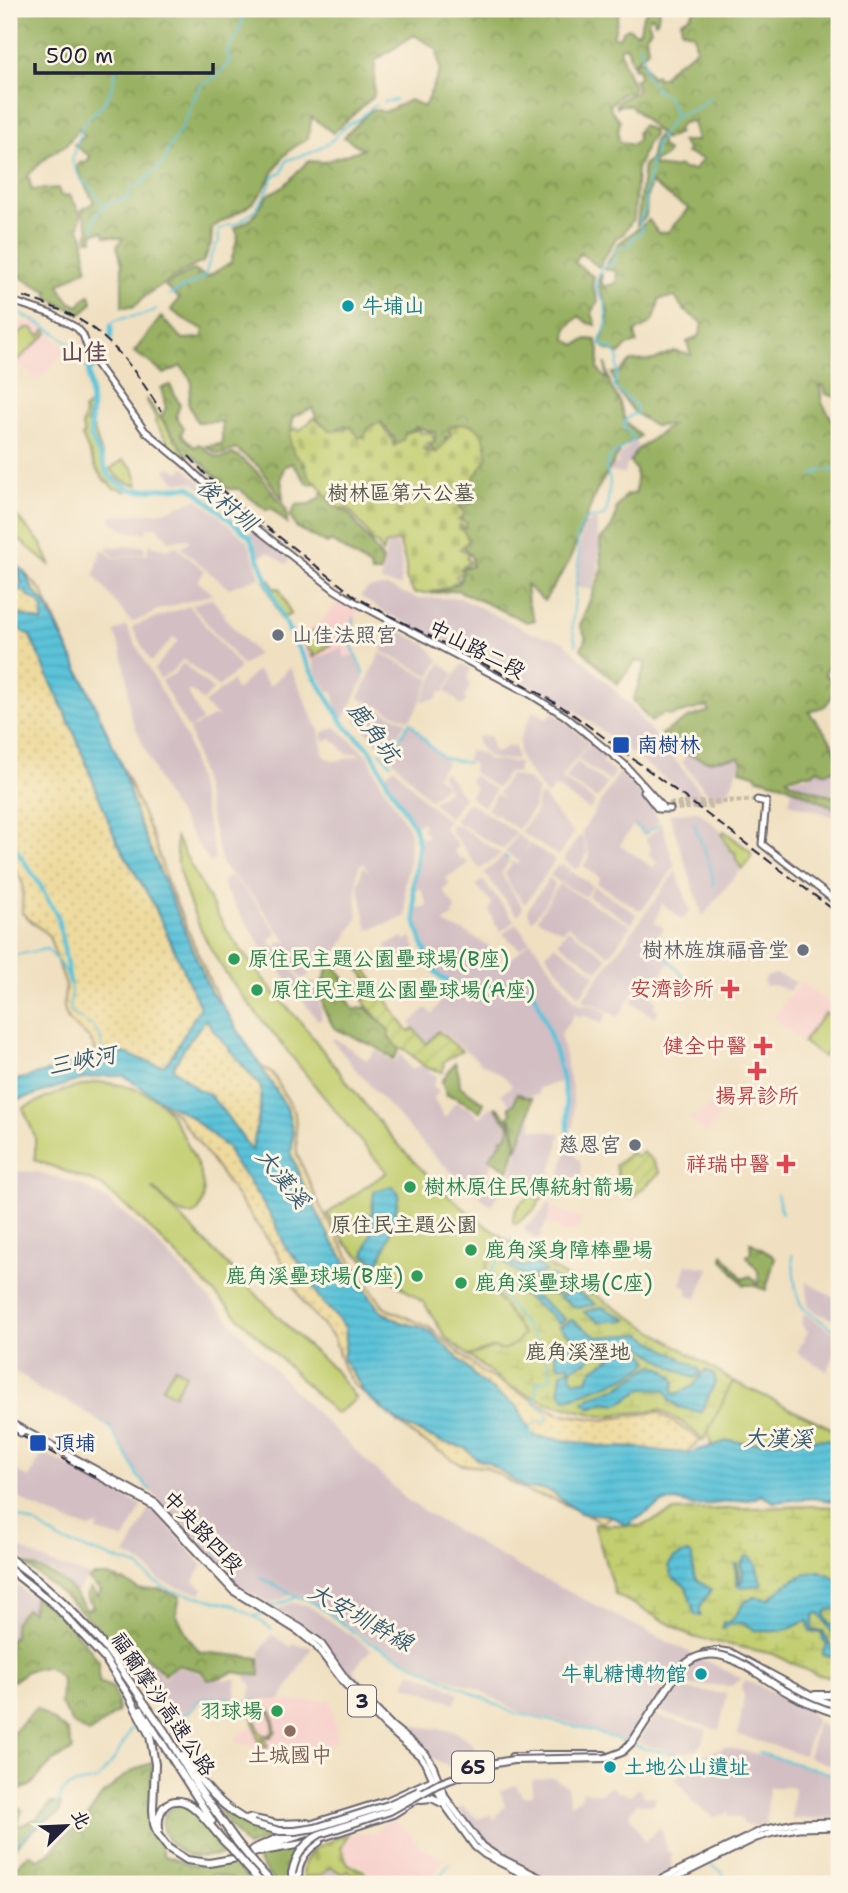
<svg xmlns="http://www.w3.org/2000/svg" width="848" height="1893" viewBox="0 0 848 1893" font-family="'Shantell Sans','LXGW WenKai TC',sans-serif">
	<defs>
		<pattern id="forest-crowns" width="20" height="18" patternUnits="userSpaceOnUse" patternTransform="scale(1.75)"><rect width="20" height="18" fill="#99b162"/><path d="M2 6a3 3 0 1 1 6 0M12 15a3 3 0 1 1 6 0" fill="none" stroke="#7c9052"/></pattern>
		<pattern id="wetland-marsh" width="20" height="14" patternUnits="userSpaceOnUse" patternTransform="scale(1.75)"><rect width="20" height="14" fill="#c2ce6f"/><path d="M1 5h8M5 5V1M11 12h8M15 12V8" fill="none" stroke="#a6b161"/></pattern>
		<pattern id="sand-dots" width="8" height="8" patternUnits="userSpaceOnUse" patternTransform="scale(1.75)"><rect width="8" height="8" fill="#eeda9e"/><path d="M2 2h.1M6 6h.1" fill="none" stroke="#ccbb89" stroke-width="1.8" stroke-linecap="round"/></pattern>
		<pattern id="cemetery-stones" width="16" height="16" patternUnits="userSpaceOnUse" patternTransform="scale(1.75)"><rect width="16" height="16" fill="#c2ce6f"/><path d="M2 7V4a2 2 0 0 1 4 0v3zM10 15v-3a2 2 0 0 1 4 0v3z" fill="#a6b161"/></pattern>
		<pattern id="garden-furrows" width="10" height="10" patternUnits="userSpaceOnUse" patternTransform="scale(1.75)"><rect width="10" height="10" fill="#c2ce6f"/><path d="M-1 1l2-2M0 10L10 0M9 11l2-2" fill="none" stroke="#a6b161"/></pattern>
		<pattern id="water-rules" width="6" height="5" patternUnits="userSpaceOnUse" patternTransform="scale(1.75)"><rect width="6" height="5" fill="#5cc3d9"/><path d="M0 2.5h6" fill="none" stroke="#50a7bb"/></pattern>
	</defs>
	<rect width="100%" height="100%" fill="#fcf5e5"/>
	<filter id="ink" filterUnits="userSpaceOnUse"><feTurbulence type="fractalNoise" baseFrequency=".0143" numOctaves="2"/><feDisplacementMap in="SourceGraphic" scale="14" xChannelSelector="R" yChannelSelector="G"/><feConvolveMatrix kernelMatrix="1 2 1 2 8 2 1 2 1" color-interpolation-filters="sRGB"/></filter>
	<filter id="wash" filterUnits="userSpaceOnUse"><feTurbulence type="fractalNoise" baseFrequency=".00686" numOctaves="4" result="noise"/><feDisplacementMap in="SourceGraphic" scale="28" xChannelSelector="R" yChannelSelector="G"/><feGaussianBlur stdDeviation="1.57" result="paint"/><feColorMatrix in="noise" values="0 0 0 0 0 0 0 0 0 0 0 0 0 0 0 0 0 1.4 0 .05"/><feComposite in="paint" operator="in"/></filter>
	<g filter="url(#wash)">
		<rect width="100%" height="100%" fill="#f0e0c1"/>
		<path fill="#f7d0cc" d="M16 321 23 323 33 322 46 329 67 350 37 381 9 353V341L11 338 9 327Z
			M341 598 358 610 354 624 356 643 353 644 355 654 345 657 342 648 309 662 297 638 320 623Z
			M801 982 839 1011V1037L823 1057 773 1018Z
			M720 1103 729 1104 707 1133 688 1118 712 1105Z
			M551 1205 581 1219 580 1226 569 1233H562L555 1225 552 1227V1225L546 1223Z
			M331 1700 337 1741 315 1751 265 1755 260 1754V1746L237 1744V1736L254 1726 249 1702Z
			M391 1818 411 1834 420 1847 445 1859 439 1866 434 1880 430 1884H371L366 1869 361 1864 350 1863 343 1847 351 1835 359 1833 372 1834Z"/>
		<path fill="#d2bec3" d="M635 441 638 446 627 465 624 474 610 472 611 464 617 465 620 455Z
			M170 467 180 472 184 467 208 489 205 492 193 482H176L165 470Z
			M197 499 218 515 248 542 260 577 228 588 181 548 190 541 189 539 169 541 157 527H147V532L138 533 124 530 112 521 111 516 164 512Z
			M596 519 599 546 598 571 592 590 576 587 580 559V542L586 524Z
			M254 530 290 559 286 564 268 552 259 557 255 541 250 534Z
			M397 543 402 564 401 586 381 582 387 545Z
			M150 544 167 550 174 546H180L178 548 182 552 205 571 197 581 213 594 154 611V613L133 622 130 621 94 575 102 549 114 558 150 554 147 551Z
			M144 546 145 553 115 557 105 547Z
			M380 587H388L417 598H460L532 633 552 637 564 642 626 701 707 799 696 802 573 709 553 697 494 666 384 612 360 596 369 588Z
			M211 598 224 613 223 616 257 654 243 666 192 605Z
			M189 606 239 666V669L218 687 183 659 172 671 160 679 154 669 178 641 174 637 151 662 133 629V626Z
			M126 626 187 739 214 851 215 859 210 863 163 791 130 714 127 677 121 650 114 632Z
			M392 628 427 645 439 660 431 676 381 651Z
			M342 648 345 657 355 655 364 679 346 715 342 718 337 710 333 690 328 691 315 671 313 660Z
			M380 653 431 679 417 709 409 720 359 698Z
			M441 662 454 674 443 693 440 692 436 699 422 701Z
			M183 663 213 690 203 701 191 690 188 692 202 721 188 729 161 681 174 674Z
			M462 664 471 669 467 677 470 686 464 697 466 700 462 706 451 695 445 692Z
			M290 667 319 731 324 757 336 761 361 755 359 753 347 754 332 738 324 741 322 733 336 727 369 757 377 776 408 827 410 834 409 864 405 884 406 917 368 930 358 885 363 866 369 873 364 863 359 865 357 873 356 895 358 918 337 952 323 969 318 968 312 972 289 945 310 975 302 979 287 959 303 986 314 981 319 995 322 1020 317 1019 263 949 225 890 222 881 231 876 250 896 248 898 251 897 278 933 269 940 285 956 277 945 284 941 288 943 255 899 222 865 196 755 189 730 214 716 222 718 213 713 204 704 232 681 236 691 257 670 270 686Z
			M365 703 407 722 386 751 356 720Z
			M533 711 548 719 553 712 589 742 561 778 595 802 589 810 556 787 557 785 547 796 522 762 519 753 520 738Z
			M410 723 447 763 436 775 446 785 430 800 387 754Z
			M490 736 492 750 499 752 506 747 515 746 517 759 499 760 488 757 477 743V737Z
			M590 743 606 757 602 763 615 773 610 781 577 759Z
			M469 750 482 754 488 760 519 763 517 773 508 772 497 788 473 772 474 764 467 761Z
			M686 755 709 762 738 756 740 764 726 797 716 798 710 796 682 762Z
			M577 762 607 784 597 799 565 778Z
			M394 767 424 800 448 821 444 828 446 830 444 832 447 831 458 846 454 850 460 859 464 858 468 864 446 878 449 885 443 890 455 908 452 916 443 922 452 928 464 931 490 947 487 952 504 965 531 941 574 999 582 1005 594 1006 607 1013 602 1024 584 1015 580 1017 575 1014 560 1034 573 1093 574 1127H570L564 1081 539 1088 538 1095 522 1096 517 1091 516 1098 512 1107 501 1094 512 1086 505 1077 481 1063 439 1029 427 1042 410 1023 426 1008 432 1014 445 996 449 994 457 1000 463 995 466 985 454 983 439 974 421 936 416 909 428 905 421 889 414 890 415 876 421 854 420 841 422 837 426 838 427 834 423 830V822L416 825 385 775Z
			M839 768V786L834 795 792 783 793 778 812 776 817 771 824 772 825 774 830 773Z
			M445 771 464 797 449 818 433 802 449 789 440 774Z
			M620 771 644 794 659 821 645 835 633 826 620 845 652 867 658 863 649 856 651 849 646 840 653 832 662 825 675 867 642 910H639L597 883 600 878 583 866 590 857 582 832Z
			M473 775 495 790 484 807 469 797 476 788 470 781Z
			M510 775 529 780 538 790 533 809 518 829 497 815 498 812 495 815 487 809 496 794 505 799 498 793Z
			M792 789 839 811V818L789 803Z
			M541 794 563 822 574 833 559 855H557L520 832 535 814 538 799Z
			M469 802 484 812 482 814 485 812 516 833 504 848 502 849 468 829 471 824 468 828 454 821 467 803Z
			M698 811 722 831 721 836 728 850 734 853 735 861 741 869 703 916 669 814Z
			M451 824 459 826 501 854 480 869 451 831 450 827Z
			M517 835 529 843 522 856 530 844 554 859V862L525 904 511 887 505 874 511 865V861L518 864 520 862 505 852Z
			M579 836 583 838 587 854 579 868 575 869 564 860V857Z
			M505 855 509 861 502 873 504 879 523 908 519 914H516L484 873Z
			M562 864 570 870 566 879 571 871 593 886 585 896 562 884 550 875 557 866 561 867Z
			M676 871 690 911 682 920 662 903 655 923 664 928 657 937 664 943 661 951 672 960 648 991 657 1003 654 1007 659 1011 654 1017 631 1003 639 987 638 985 618 1017 594 1004 584 1002 582 1000Z
			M549 878 555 883V885L550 896 532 921 527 910Z
			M483 880 515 921 501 931 495 924 489 910 492 903 476 885Z
			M559 884 631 926 610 955 568 926 570 922 563 931 537 919Z
			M594 886 634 912 636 916 632 924 588 896Z
			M516 923 530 941 520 949 503 934Z
			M568 929 608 958 598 971 558 942Z
			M404 937 405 941 411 937 422 963 416 970 400 962V948L394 956 385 945Z
			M555 944 596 974 579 997 546 954Z
			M776 974 796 982 789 991 773 985 764 986 765 984 763 982 765 977Z
			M334 1038 367 1060 376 1050 394 1062 401 1054 412 1070 420 1066 437 1076 433 1086 439 1092 433 1098 445 1118 455 1102 470 1109 480 1118 489 1107 494 1108 508 1126 506 1135 488 1172 498 1195 490 1205 438 1160 357 1071 332 1040Z
			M525 1118 532 1119V1129L560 1133 557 1152 544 1192 511 1173 517 1154Z
			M568 1146H573L576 1158 580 1160 582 1174 575 1178H559Z
			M9 1171 37 1172 78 1184 106 1199 145 1231 189 1276 295 1392 406 1499 433 1517 514 1564 742 1679 731 1686 665 1685 631 1736 626 1741 571 1723 522 1713 473 1687 439 1675 369 1640 309 1598 292 1595 269 1604 232 1582 153 1493 147 1490 110 1428 69 1402 40 1391 25 1377 9 1370Z
			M556 1182 571 1185 578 1197 564 1195 562 1202 550 1196Z
			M548 1203 551 1204 548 1220 540 1234 542 1236 537 1239 523 1229 539 1215Z
			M687 1264 709 1268 697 1298 687 1296V1288L681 1284Z
			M806 1281 837 1299 838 1322 813 1311 808 1305Z
			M804 1313 839 1336V1347L827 1371 797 1353 808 1331 801 1324Z
			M43 1452 142 1506 124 1540 96 1531 99 1525 89 1528 72 1523 34 1507 9 1492V1476L11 1474 9 1471 11 1468 29 1478Z
			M150 1508 156 1512 203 1566 193 1581 203 1588 202 1593 180 1588 160 1581 143 1564 126 1555Z
			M9 1543 50 1563 89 1576 76 1593 52 1571 42 1570 9 1552Z
			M9 1580 34 1598V1606L31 1611 23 1608 12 1624 13 1636 9 1640Z
			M290 1603 307 1605 371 1649 353 1670 370 1690 366 1694 337 1663 326 1645 311 1631 277 1609Z
			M272 1635 291 1647 293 1644 312 1647 280 1700H249L252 1684 246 1679 249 1674 261 1679 260 1652Z
			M143 1655 164 1678 176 1667 200 1673 207 1681 237 1679 235 1698H203L196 1707 176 1718 163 1715 132 1662Z
			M411 1671 435 1680 459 1693 455 1703 405 1685Z
			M745 1680 806 1707 816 1720 804 1755 738 1735 744 1696 741 1688Z
			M671 1688 727 1694 719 1730 656 1711Z
			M654 1715 707 1730 702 1743 696 1750 688 1752H674L638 1743Z
			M818 1721 839 1743V1753L834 1766 808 1757Z
			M409 1725 454 1731 472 1743 479 1760 454 1769 431 1758 422 1747 408 1735Z
			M725 1747 766 1756 839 1777V1818L792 1819 794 1787H769L766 1825 756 1827 753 1825H744L741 1818 729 1816V1808L728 1813 713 1817 692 1802 684 1788 675 1779 704 1755Z
			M552 1777 567 1786 570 1804 581 1798 582 1793 585 1791 599 1794 609 1787 613 1788 618 1793 623 1792 628 1796 632 1795 637 1789 641 1790 644 1797 656 1796 654 1806 637 1803 629 1814 645 1842 658 1828 663 1832 667 1851 671 1853V1870L646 1884H560L483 1844 458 1809 462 1806 478 1819 491 1814 494 1820 505 1806 500 1791 516 1785 523 1797 533 1795 532 1780Z
			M331 1869 342 1876 346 1873 355 1880 352 1884H306L304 1879 321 1878Z"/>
		<path fill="#c2ce6f" stroke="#727855" stroke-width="2" fill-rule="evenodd" d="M26 328H33L39 336 46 330 48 333 18 360 11 352 9 343Z
			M147 399 188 458 186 462 172 448 155 422 156 418 146 400Z
			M90 404 87 424 93 427 107 471 112 476 128 486 126 492 118 488 114 489 108 482H106L96 468 82 436 84 435 82 426 85 414 83 410Z
			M123 460 133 468 138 485C126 484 118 478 110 469Z
			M9 508 40 542 51 566 9 531Z
			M270 579 274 589 279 588 291 614 281 619 265 581Z
			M319 628 328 630 332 639 336 640 313 658 311 655 314 653 308 650 305 641 308 635Z
			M724 831 751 852V858L742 869 736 860 735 852 730 850 722 835Z
			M176 838C194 870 210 905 231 936 245 956 261 976 276 995 288 1009 301 1021 311 1035 366 1107 424 1186 501 1236L490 1255 484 1277 523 1334 515 1344 503 1350 494 1347 469 1356 446 1338 424 1303 371 1266 347 1245 327 1214 387 1172C351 1132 318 1090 285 1048 265 1023 243 999 225 972 203 940 174 877 176 838Z
			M825 1013 839 1025V1037L823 1057 803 1042Z
			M97 1082C120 1084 144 1088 162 1104 174 1115 199 1164 202 1180 204 1189 205 1203 198 1211 195 1215 189 1216 184 1214 171 1210 162 1193 152 1188L303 1342 334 1369 356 1399 336 1414 134 1213 99 1184 35 1160V1137L23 1108 62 1091Z
			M532 1195 540 1200 543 1197 534 1210 516 1224 513 1222C513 1208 521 1202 532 1195Z
			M175 1367 186 1374 174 1395 162 1388Z
			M733 1381 839 1432V1443L826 1439 749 1443 728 1441 711 1446 708 1430Z
			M250 1703H253L255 1710 265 1706 272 1712 276 1731 271 1737 261 1738 262 1741H265L268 1747 264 1748 263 1745H259ZM264 1708 270 1713C271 1717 275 1727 273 1731 272 1733 270 1735 268 1735 256 1738 256 1717 258 1711Z"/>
		<path fill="url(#forest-crowns)" stroke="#5e6a4e" stroke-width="2" d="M9 9H620L613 37 619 38 623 31 628 28 636 33 640 31 642 19 648 9H660L657 21 655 22 653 16 650 17 648 21 651 29 646 35 648 50 632 64 627 46 620 48 624 64 634 88 630 92 622 94 610 105 611 110 620 120 618 133 619 142 632 145 638 140 637 133 642 125 653 131V135L647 144 637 170 634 218 623 234 616 238 599 267 580 253 575 263 594 277 592 286 598 301 592 313 596 325 588 323 579 316 567 328 566 339 576 345 587 339 596 340 599 350 598 369 606 379 607 377 605 363 611 387 619 400 625 421 640 436 622 448 597 490 569 562 544 601 526 585 528 604 535 620 527 622 457 590 431 594 460 583 463 568 472 566V558L464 547 461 506 473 495 472 476 487 444 462 430 453 443 445 437V455L441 456 433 449V458L417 466 426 449 435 442V432L416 427 395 452V439L381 422 367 433 381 463 352 438 346 425 332 432 318 421 312 408 293 417 291 435 303 457 304 466 319 483 308 484 292 463 284 467 281 478 283 500 259 467 236 449C222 455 219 457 206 446L222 444V422H197L188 403 192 382 181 366 164 374 149 362 134 352 161 317 183 339 202 338 204 329 193 325 171 310 179 298 165 286 193 270 207 277 231 262 238 236 235 228 251 219 268 195 285 185 308 161 324 162 363 149 344 137 372 109 385 112 410 100 424 107 440 71 437 49 414 35 375 61 374 96 333 133 312 117 308 138C301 143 291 148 285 155 274 167 269 185 258 197 245 212 228 216 212 228L211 244 203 262C193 266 186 270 177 276 159 287 149 291 134 307H122V264L117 246 123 238 105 236 103 231 93 233V240H87L89 230 82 210 94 202 76 168 80 163 87 162 90 156 74 145 85 136 79 128 66 145 48 156 28 175 32 190 58 188 61 196 70 195 81 214 79 229 83 235 87 268 59 285C64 295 68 303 79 306L87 296 90 295 92 302 87 309 81 314 47 298 49 292 20 277V260L9 262Z
			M695 9H839V398L826 394 824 386H820L822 403 839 430V675L828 667 825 674 834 684 835 693 825 706 809 712C821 728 839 745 839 767L826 773 817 769 812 774H803L787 778 792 783 834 797 839 787V810L783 784 758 778 755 774 740 770 742 763 739 757 708 761 686 754 668 744 661 734 688 718 709 711 708 706 669 716 665 713 651 722 633 700 646 663 636 661 617 684 581 649 586 638 580 625 602 570 600 540C609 532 617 521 616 509L626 495 636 493V470L630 462 637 450 671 425 654 426 635 413 617 390 612 373 620 372 631 361 654 360 674 351 691 355 687 342 700 335 702 323 684 310 675 297 659 299C656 320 654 323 635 332L637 343 626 346 620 354 608 350 600 344C603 335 608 325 608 316 609 299 592 289 602 273L601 281 604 287 616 283 617 271 604 269 618 244 649 220 658 233 668 232 689 208 676 201 651 183 647 196 646 216 637 225 644 164 650 160 654 141 657 136 661 140V146L668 152 664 157 654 161V166L671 168 680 166 683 169 694 170 703 159 686 153 688 150 681 141H697L693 121 682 123 677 130 679 133 665 139 630 105H621L617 107 616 104 623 98 637 91V86L634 80 639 77V71L636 68 634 69 633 66 638 61 642 60 651 77 656 75 658 79 664 77C671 60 687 62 696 48L694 34 682 30 681 21 690 16Z
			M170 385 180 405 176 416 184 428 181 434 194 447 199 444C212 454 217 463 232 454L238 456 258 473 287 510V523L271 508 266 510 239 489H228L192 454 187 455 161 417 166 408 161 388Z
			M322 484C329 495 334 508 348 512L383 560 380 573H372L370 567 331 541 327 544 297 528 290 516 296 505 310 504 321 497Z
			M335 964 348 986 344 993 354 1010 365 1007C373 1016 399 1037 399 1049 398 1054 396 1055 393 1059L378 1048 334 1028 324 1010 320 983 325 978 327 968Z
			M455 1062 459 1075 460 1086 484 1103 480 1111 455 1097 446 1095 442 1081Z
			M517 1093 525 1097 532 1098 529 1117 517 1150 515 1128 509 1116 511 1112 509 1106 514 1104Z
			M496 1107C517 1121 520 1149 508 1170L489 1158 501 1142 502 1138 508 1135 509 1125 495 1108Z
			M750 1242 775 1257 766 1290 752 1285H744L722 1259 723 1254 743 1279 750 1276 755 1280 756 1284H758L759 1282 758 1271 747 1256 751 1252Z
			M21 1562C53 1574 68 1579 86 1610L93 1607 86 1595 90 1589 98 1596 101 1591 88 1579 95 1576H108L126 1582 139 1590 159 1589 180 1596 176 1614 190 1640 200 1652 259 1658 260 1676 233 1672 219 1678 208 1680 201 1671 177 1665 164 1674 143 1654 131 1662 139 1677 134 1675C123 1660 113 1644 100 1631 77 1604 49 1583 21 1562Z
			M34 1596 59 1615 84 1642 99 1661V1682L113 1688 117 1700 118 1712 89 1733 73 1724 61 1704 62 1679 48 1666 27 1671 9 1684V1641L14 1636V1623L25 1609 32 1612Z
			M36 1708 67 1731 73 1750 53 1761 30 1786 9 1795V1737Z
			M152 1763 151 1818 164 1856 195 1866 231 1864 237 1866 252 1884H226L232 1879 213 1874 201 1884H9V1872L29 1854 38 1859 50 1853 64 1836 80 1827 102 1795 123 1777 138 1768Z
			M203 1787 214 1800 235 1816 284 1834 247 1847 230 1826Z
			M9 1801 22 1810 17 1827 38 1818 51 1803 61 1804 59 1814 44 1821 9 1852Z
			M180 1804C202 1813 215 1834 227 1853 217 1856 199 1858 189 1855 164 1847 148 1814 180 1804Z
			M299 1847C291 1860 291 1870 291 1884H278L270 1877 253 1854Z"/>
		<path fill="url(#wetland-marsh)" stroke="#727855" stroke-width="2" d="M501 1236 733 1381 704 1440 684 1424 660 1410 601 1416 548 1403 506 1385 469 1356 494 1347 503 1350 515 1344 523 1334 484 1277 490 1255Z
			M810 1506 839 1507V1678L817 1675 773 1654 693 1637 615 1594 594 1524 641 1526 674 1511Z"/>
		<path fill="url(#sand-dots)" stroke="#887e6c" stroke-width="2" d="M9 557 42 591 134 793 154 840 168 884 211 984 248 1057 273 1074 295 1113 297 1154 320 1206 351 1261 385 1308 429 1327 483 1373 557 1413 602 1420 658 1412 701 1440 602 1523 556 1500 530 1493 485 1467 462 1465 413 1435 355 1386 344 1370 334 1338 304 1304 278 1254 198 1142 176 1114 96 1051 89 1038 68 1021 63 1005 66 986 49 936 22 913 23 883 9 861Z"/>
		<path fill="url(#cemetery-stones)" stroke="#727855" stroke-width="2" d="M314 418C319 423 325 424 329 430H343L351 427 359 438 362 436 365 438C366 428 371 424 381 423L387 434 391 437 394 446 403 440 405 433 420 429V433L431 432 435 442 427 443 423 449 429 453 432 451 436 453 451 435 449 427C478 418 485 432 488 458 482 464 481 471 474 476L475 480 472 481 473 500 467 506 459 504V507L465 514 458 520 464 522H467L466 528 460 525 459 528 463 531 469 540 460 549 465 551 469 554 466 558 470 562 460 569 463 572 456 576 459 580 449 587 428 593H414L406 579V564L399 541 386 544 382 553 378 544 372 542 367 532 349 509 334 507 321 488 308 475 305 463 294 454 290 441V432L296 428 299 431Z
			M348 1834 341 1848 348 1864 364 1871 369 1884H354L357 1879 347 1871 342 1874 331 1867 321 1876 304 1877C299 1850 327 1842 348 1834Z"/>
		<path fill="url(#garden-furrows)" stroke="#727855" stroke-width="2" d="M361 962 407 1030 410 1031 413 1028 427 1044 438 1031 462 1051 444 1061 443 1072 425 1067 406 1050 397 1047 388 1036 390 1032 372 1012 356 991 367 979 356 965Z
			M631 1152 637 1157 643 1152 652 1160 660 1173 632 1198 628 1191 617 1193 612 1181 618 1176 615 1166Z"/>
		<path fill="url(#water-rules)" stroke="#3f728a" stroke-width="2" fill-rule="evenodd" d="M9 557 24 571 34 591 45 603 87 687 121 764 138 820 211 993 222 1005 287 1108 293 1134 291 1154 303 1184 331 1240 380 1311 400 1322 420 1327 431 1332 467 1367 477 1379 518 1407 532 1435 606 1447 643 1448 658 1451 689 1453 728 1441 749 1443 826 1439 839 1443V1502L812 1498 774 1502 761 1495 753 1499 695 1506 676 1501 662 1503 627 1525 609 1515 580 1513 551 1492 543 1489 525 1488 487 1462 478 1460 465 1448 441 1442 401 1424 362 1392 359 1383 343 1359 346 1341 345 1327 319 1298 304 1268 286 1248 274 1221 246 1177 234 1163 228 1148 187 1114 163 1102 124 1076H104L86 1078 9 1103V1082L121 1052 157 1065H165L173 1054 200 1007 154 905 116 840 75 735 30 636 9 622V608L13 612 42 622 43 609 38 602 26 594V591L9 590V586H21L19 571 16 567 9 568V563H13ZM206 1019 213 1030 261 1087 260 1109 252 1151 224 1112 209 1094 197 1089 173 1068 184 1048Z
			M392 1186 399 1193C396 1213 389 1244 379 1261H374L364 1255 373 1227 371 1219 374 1191Z
			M515 1251 520 1256 511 1261 512 1263 523 1267 534 1263 543 1268 545 1272 527 1278 506 1265 505 1260 512 1252Z
			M550 1275 570 1288V1289L554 1295 533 1281V1279Z
			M520 1286 542 1301 565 1319 562 1322 557 1323 552 1316 517 1291 516 1288Z
			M575 1291 596 1304 578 1308 558 1297Z
			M601 1307 623 1317 627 1320 599 1322 584 1312Z
			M572 1320 597 1337 641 1334 665 1349 699 1369 700 1373 694 1378 675 1369 635 1343 625 1342 606 1343 574 1339 559 1327Z
			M563 1340C567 1341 593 1350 595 1352 588 1367 580 1360 571 1370L572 1378 575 1381 587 1380 593 1369 625 1349 632 1348 645 1355 649 1362C630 1380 603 1385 581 1394 575 1397 573 1399 565 1399 556 1387 560 1386 561 1373L570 1368 569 1365 559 1366 557 1364 555 1354Z
			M653 1365C662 1367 672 1374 675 1382L672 1391 676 1394 693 1386 705 1370 714 1375 716 1381 701 1412 677 1407 675 1403 669 1401 670 1398 666 1391 644 1388 624 1401 617 1404 604 1402 591 1408 583 1402 597 1394 617 1388Z
			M687 1553 692 1555C694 1577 690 1577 711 1589 708 1598 696 1605 701 1616L695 1615 686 1587 672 1577 668 1566 674 1558Z
			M747 1556H749L755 1562 762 1585 741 1587 737 1585 735 1564H737V1566L739 1582 741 1583 743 1572 740 1565Z
			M819 1571 832 1576 839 1582V1610L832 1609 826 1611 825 1616 829 1622 833 1625 837 1621 839 1625V1642L819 1613 815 1614 812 1624 813 1630 823 1631 834 1653 831 1656 823 1655V1651L827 1645 823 1640 822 1634 820 1631 814 1633 810 1631 808 1621C801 1622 797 1626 791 1628 781 1632 763 1632 754 1630 743 1620 736 1622 723 1629H722L723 1622 726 1623 733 1619 746 1600H750L753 1597 769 1599C789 1583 792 1576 819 1571Z"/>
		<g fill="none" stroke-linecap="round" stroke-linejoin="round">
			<path stroke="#5cc3d9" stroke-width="2" d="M639 44 643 55
				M644 57 645 72 657 91C670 94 671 104 675 115
				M383 102 396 100
				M104 205 88 185 81 180 72 161 82 127C86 123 88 118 93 114 107 103 113 89 116 71
				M95 231 93 226C96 207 110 201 127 199L130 189 139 186 165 161 168 149 183 126 199 87 219 75 230 60 227 52C235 40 246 23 241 9
				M169 295 201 279 205 275 211 256 219 241 218 231 229 224 234 225C254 215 266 198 273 177L282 172 287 160 313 152 330 142 347 125 361 118 372 107 377 104
				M21 314C44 326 70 337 82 361
				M113 322C127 314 145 319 156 309
				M84 365 87 369 89 395V436L109 478 127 490 140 492 189 487 224 515 250 539 266 582 289 633 302 658 339 718
				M813 475 823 470H839
				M354 618 352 646 364 675
				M576 645 572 627 579 556 577 538 583 522 588 519 604 516 607 509 610 481 606 469 610 457 635 439 624 427C624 419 630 416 636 413L637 408C630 399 621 395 614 386L618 371 617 366 619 358 612 349 601 345 600 340 607 325 605 303 595 287 601 268 614 262V252L617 248 629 246 633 237 643 231 639 221 645 211 646 204 645 194 651 171 650 162 655 155V145L675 116 696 109 711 97
				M393 748 410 722 431 747 443 758 468 763
				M380 752 391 764
				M694 823C700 844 713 863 713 885
				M635 825 644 834 660 824
				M504 856 508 858
				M662 951 691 986
				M9 956 47 949C57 960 70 974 71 990 71 998 69 1005 71 1013L94 1027 100 1036 104 1058
				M777 1194 782 1213
				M512 1238 492 1270 497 1289 542 1348 552 1376 548 1380 536 1382 537 1393 531 1400 547 1412V1421L538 1422 531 1426 530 1430 532 1436
				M792 1255C795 1272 793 1295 804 1309L839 1333
				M99 1420 109 1426 135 1469 137 1476 151 1490
				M9 1513 35 1524
				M38 1525 59 1540 137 1566 152 1580 169 1590 234 1605 253 1616 260 1615 265 1611
				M210 1556C224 1546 231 1555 244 1563
				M259 1577 296 1596
				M269 1608 297 1597 306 1599 317 1605 365 1640 511 1712 583 1728 626 1742
				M253 1616 272 1629
				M157 1718 175 1719 192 1710 196 1702 201 1699 227 1698 246 1702 257 1700
				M631 1744 646 1749 678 1754
				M759 1753 839 1776
				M9 1850 57 1806 63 1791 72 1785 97 1780 116 1757 131 1729 142 1724
				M711 1865 720 1870 724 1876 722 1884
				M440 1876 450 1863"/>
			<path stroke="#5cc3d9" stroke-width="4.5" d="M111 325V338
				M95 367 89 371 92 404 91 437 109 475 115 481 132 490 191 487 250 537 283 619 310 669 345 726 369 748 374 756 385 778 414 826 419 845 413 886 416 923 422 943 435 971 440 977 458 986 469 988 510 983 521 984 531 991 536 997C555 1044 571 1096 568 1147
				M9 839 37 880 58 917 70 982"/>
		</g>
	</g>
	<g filter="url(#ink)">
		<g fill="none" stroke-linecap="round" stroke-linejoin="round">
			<path stroke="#c7baa6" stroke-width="5" stroke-dasharray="5 2.5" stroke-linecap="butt" d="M669 804 757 800
				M670 809 712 806"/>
			<defs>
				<path id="major" d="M9 300 51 314 77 328 83 335 91 357 145 431 185 464 213 491 256 528 335 590 355 602 528 693 565 716 624 764 661 805 663 809
					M644 791 658 809H670
					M757 800 766 802 762 844 839 904
					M9 1422 156 1503 234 1588 301 1628 320 1642 346 1679 392 1726 426 1754 433 1766 446 1798 482 1846 497 1856 553 1884
					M9 1426 21 1433
					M70 1460 155 1507 233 1591 299 1632 315 1645 344 1683 384 1725 420 1756 427 1766 444 1804 475 1847 485 1855 542 1884
					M651 1884 762 1830 795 1823 839 1822
					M663 1884 756 1838 773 1833 798 1828 839 1827"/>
				<path id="highway" d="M9 1558 37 1579 62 1601 93 1633 109 1652 165 1732 197 1786 237 1842
					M9 1569 55 1605 104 1658
					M704 1653 718 1651 731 1653 814 1698 839 1707
					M104 1657 129 1696 150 1736 155 1764 153 1809 154 1824 158 1835 168 1848 187 1860 209 1863 232 1859 257 1852 302 1844 393 1814 433 1789
					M815 1695H830L839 1689
					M141 1710 212 1821
					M529 1755H604
					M183 1756C202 1784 222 1809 253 1824
					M512 1757H525
					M421 1799 432 1798 444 1804
					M249 1818 277 1824 307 1823
					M159 1829C158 1820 159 1810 167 1804 192 1788 213 1835 230 1847
					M264 1847 381 1810
					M253 1849 306 1826 389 1800 433 1780
					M254 1863 273 1884
					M247 1867 262 1884
					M292 1873 293 1884
					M299 1884C296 1865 303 1852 319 1842"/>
			</defs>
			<use href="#major" stroke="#6a646a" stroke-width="9"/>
			<use href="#highway" stroke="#6a646a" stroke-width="10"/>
			<use href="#major" stroke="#fff" stroke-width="5"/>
			<use href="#highway" stroke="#fff" stroke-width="6"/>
			<path stroke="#22223b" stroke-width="2" stroke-dasharray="10 5" stroke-linecap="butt" d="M9 292C30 299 51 305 71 315 112 336 137 373 161 411
				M189 456 209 478 224 492 255 518 356 597 383 612 527 686 567 710 683 796 839 914
				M9 1429 98 1478"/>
			<defs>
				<path id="highway-bridge" d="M253 1824 280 1831H295L315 1828 388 1805 419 1791
					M237 1842 254 1863
					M230 1847 247 1867
					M292 1873C296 1854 304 1844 320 1834L390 1811 438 1784 496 1763 513 1760 606 1758 622 1752 633 1741 679 1670C716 1631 755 1676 789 1693 805 1702 822 1709 839 1714"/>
			</defs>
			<use href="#highway-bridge" stroke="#6a646a" stroke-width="10" stroke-linecap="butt"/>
			<use href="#highway-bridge" stroke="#fff" stroke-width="6"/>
		</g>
	</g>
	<g fill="#0f9aa8" stroke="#fcf5e5" stroke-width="2.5">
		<circle cx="348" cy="306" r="7"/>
		<circle cx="701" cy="1674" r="7"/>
		<circle cx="610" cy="1767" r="7"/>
	</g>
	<g fill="#6b7280" stroke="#fcf5e5" stroke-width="2.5">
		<circle cx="278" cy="635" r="7"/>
		<circle cx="803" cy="950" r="7"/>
		<circle cx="635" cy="1145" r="7"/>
	</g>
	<g fill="#1a4fb4" stroke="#fcf5e5" stroke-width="2.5">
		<rect x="612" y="736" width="18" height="18" rx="3.5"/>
		<rect x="29" y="1434" width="18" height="18" rx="3.5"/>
	</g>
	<g fill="#2e9e5b" stroke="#fcf5e5" stroke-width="2.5">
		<circle cx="234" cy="959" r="7"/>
		<circle cx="257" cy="990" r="7"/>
		<circle cx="410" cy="1187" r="7"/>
		<circle cx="471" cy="1250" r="7"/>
		<circle cx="417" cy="1276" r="7"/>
		<circle cx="461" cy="1283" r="7"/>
		<circle cx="277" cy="1711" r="7"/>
	</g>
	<g fill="#e0444e" stroke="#fcf5e5" stroke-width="2.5">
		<path d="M726.5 978.5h7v7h7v7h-7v7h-7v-7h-7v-7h7z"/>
		<path d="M759.5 1035.5h7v7h7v7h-7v7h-7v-7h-7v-7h7z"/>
		<path d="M753.5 1060.5h7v7h7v7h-7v7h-7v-7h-7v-7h7z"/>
		<path d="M782.5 1153.5h7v7h7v7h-7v7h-7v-7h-7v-7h7z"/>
	</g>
	<circle fill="#8d6e63" stroke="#fcf5e5" stroke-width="2.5" cx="290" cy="1731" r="7"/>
	<g text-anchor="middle" stroke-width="6" stroke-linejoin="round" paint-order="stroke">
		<g fill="#fcf5e5" stroke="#63616e" stroke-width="2">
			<rect x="348" y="1685.5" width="28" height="31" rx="5"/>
			<rect x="452" y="1751.5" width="42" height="31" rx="5"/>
		</g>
		<g font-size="19" font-weight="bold" fill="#22223b">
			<text x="362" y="1708">3</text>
			<text x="473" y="1774">65</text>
		</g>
		<g font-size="21" fill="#0d838f" stroke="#fcf5e5" text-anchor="start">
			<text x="362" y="313">牛埔山</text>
			<text x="687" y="1681" text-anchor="end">牛軋糖博物館</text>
			<text x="624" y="1774">土地公山遺址</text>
		</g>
		<g font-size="21" fill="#52564b" stroke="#fcf5e5">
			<text x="401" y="500">樹林區第六公墓</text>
			<text x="404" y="1232">原住民主題公園</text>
			<text x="578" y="1359">鹿角溪溼地</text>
		</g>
		<g font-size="21" fill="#5b616d" stroke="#fcf5e5" text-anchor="end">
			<text x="292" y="642" text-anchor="start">山佳法照宮</text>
			<text x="789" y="957">樹林旌旗福音堂</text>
			<text x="621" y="1152">慈恩宮</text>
		</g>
		<g font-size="21" fill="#22223b" stroke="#fcf5e5">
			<text transform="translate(477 649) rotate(27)" y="7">中山路二段</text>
			<text transform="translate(203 1532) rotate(46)" y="7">中央路四段</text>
			<text transform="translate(163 1704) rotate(56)" y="7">福爾摩沙高速公路</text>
		</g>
		<g font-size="21" fill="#164399" stroke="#fcf5e5" text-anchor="start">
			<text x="637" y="752">南樹林</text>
			<text x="54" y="1450">頂埔</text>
		</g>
		<g font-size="21" fill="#27864d" stroke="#fcf5e5" text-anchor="start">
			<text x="248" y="966">原住民主題公園壘球場(B座)</text>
			<text x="271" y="997">原住民主題公園壘球場(A座)</text>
			<text x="424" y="1194">樹林原住民傳統射箭場</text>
			<text x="485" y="1257">鹿角溪身障棒壘場</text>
			<text x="403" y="1283" text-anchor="end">鹿角溪壘球場(B座)</text>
			<text x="475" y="1290">鹿角溪壘球場(C座)</text>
			<text x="263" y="1718" text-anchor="end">羽球場</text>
		</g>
		<g font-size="21" fill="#be3a42" stroke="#fcf5e5" text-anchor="end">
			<text x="714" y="996">安濟診所</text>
			<text x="747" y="1053">健全中醫</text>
			<text x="757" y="1103" text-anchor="middle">揚昇診所</text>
			<text x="770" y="1171">祥瑞中醫</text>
		</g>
		<g font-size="21" fill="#785e54" stroke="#fcf5e5">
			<text x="290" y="1762">土城國中</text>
		</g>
		<g font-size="23" font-style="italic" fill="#365a72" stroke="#fcf5e5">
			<text transform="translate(227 504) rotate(39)" y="8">後村圳</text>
			<text transform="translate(374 732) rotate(53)" y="8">鹿角坑</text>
			<text transform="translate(82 1060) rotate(-11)" y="8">三峽河</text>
			<text transform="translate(283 1178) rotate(51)" y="8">大漢溪</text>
			<text transform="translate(778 1438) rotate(1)" y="8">大漢溪</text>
			<text transform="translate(361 1617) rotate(29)" y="8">大安圳幹線</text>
		</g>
		<g font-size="24" font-weight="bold" fill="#654b58" stroke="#fcf5e5">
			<text x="84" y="360">山佳</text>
		</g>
	</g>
	<rect width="848" height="1893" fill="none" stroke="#fcf5e5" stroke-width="35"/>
	<g transform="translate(66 1826) rotate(66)" stroke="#fcf5e5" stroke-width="5" paint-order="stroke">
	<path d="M0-5L12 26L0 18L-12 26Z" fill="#22223b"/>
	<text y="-10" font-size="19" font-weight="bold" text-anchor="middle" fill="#22223b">北</text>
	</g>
	<path d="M35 63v10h178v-10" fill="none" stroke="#22223b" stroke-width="3.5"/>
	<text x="46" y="63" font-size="21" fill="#22223b" stroke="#fcf5e5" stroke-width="5" paint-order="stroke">500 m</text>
</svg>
